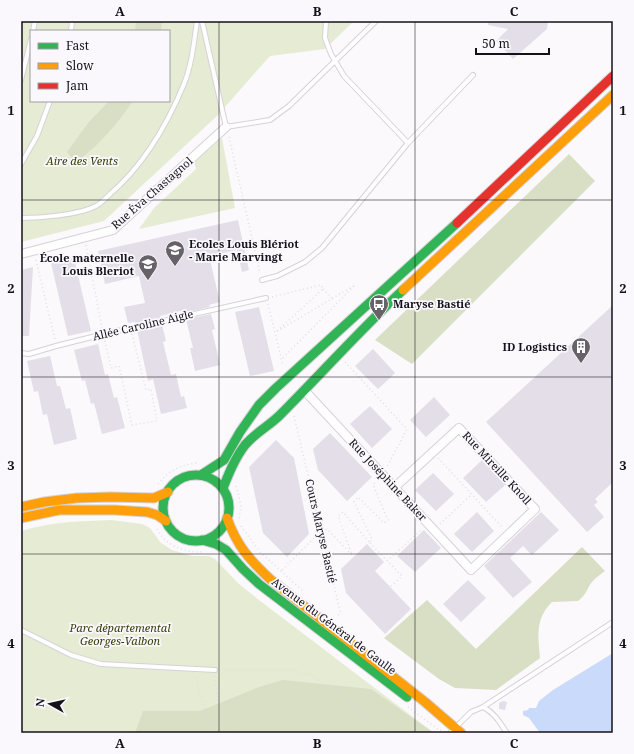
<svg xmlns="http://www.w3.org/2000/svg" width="634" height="754" viewBox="0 0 634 754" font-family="'Noto Serif',serif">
	<rect width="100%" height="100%" fill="#fbf9fc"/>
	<path fill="#e6ecd4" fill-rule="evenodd" d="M21 21H354L325 49 270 56 217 116 104 221 21 242ZM31 31H169V101H31Z
		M222 138 235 208 139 229 154 208 196 169 194 162Z
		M111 520 142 524 150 528 161 543 172 550 192 556H209L215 559 239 584 259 600 434 733H21V531C50 522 80 521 111 520Z"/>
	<path fill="#d8dfc4" d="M136 21H162L161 31H135Z
		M109 101H133C118 123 100 144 79 160L72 158 67 152 88 123Z
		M569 154 595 181 412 364 375 340Z
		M582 547 605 571C600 575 595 578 592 582 586 590 587 594 578 601L552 602C535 619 538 635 540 658L496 690 455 688 439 679 384 638 427 600 476 649Z
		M283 680 371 689 434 733H135L143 711H200L259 687Z"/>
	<path fill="#c9dafb" d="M613 653V733H540L529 718 523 715V711L528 710 529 708H536L539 701 553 690Z"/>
	<path fill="#e3dee8" d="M488 21H548L547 29 513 59 496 41 508 29 488 25Z
		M238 220 249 270 242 272 237 250 209 256 220 302 209 305 210 307 184 313V310L160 316V318L135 324V322L128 323 124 307 145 303 139 276 105 284 98 251Z
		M74 258 91 331 68 336 51 263Z
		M33 267 29 336H21V270Z
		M613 305V482L595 499 598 502 594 505 604 517 587 532 486 422Z
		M259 307 274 371 250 376 235 312Z
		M211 314 215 329 212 330 220 365 195 371 190 348H193L186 319Z
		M162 325 166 341 163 342 171 375 176 374 181 397 184 396 187 408 161 414 153 379 148 381 137 330Z
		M98 344 105 375 108 374 114 398 117 397 125 428 102 434 94 403 91 404 85 380 82 381 74 350Z
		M373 349 395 373 378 389 355 366Z
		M50 356 57 386H60L66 409 70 408 77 439 54 445 47 414 43 415 38 391 34 392 27 361Z
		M434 397 450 415 426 437 410 420Z
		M370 406 392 429 372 448 350 424Z
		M330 433 372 477 347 501 318 470 313 449Z
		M276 440 294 458 309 534 287 557 263 533 249 467Z
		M482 460 505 485 486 502 463 478Z
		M433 473 454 494 436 511 415 490Z
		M477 512 494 531 472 552 454 534Z
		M541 512 559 530 532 555 523 546 510 558 532 582 513 598 484 566Z
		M424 530 441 548 415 572 397 556Z
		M367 544 384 562 375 571 411 609 385 634 346 593 341 569Z
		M468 580 486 598 461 622 443 604Z
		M503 701 507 702 505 710 499 709V703Z"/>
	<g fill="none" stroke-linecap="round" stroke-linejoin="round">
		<defs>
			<path id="lane" d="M202 21 226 127 270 120 289 106 376 21
				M326 21 325 38 331 54 344 76 408 143
				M33 31 35 21
				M71 31 72 21
				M21 80 31 39
				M21 164 37 136 50 101
				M21 218C40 218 79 215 96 206 101 204 106 198 110 194 144 165 167 125 184 84 192 64 194 42 197 21
				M262 280 277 276 305 262 322 248 408 143 473 75
				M21 353 29 354 56 346 104 334 266 298
				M21 630 71 655 101 664 215 670
				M483 707 613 622
				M450 733 471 712 483 707C495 713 500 723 507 733"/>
			<path id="street" d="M21 254 113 230 226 127
				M304 390 471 570 535 509 459 428 395 487"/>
			<path id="fast" d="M201 475 224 460 240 432 259 405 276 388 457 223
				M163 508a33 33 0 1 1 66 0a33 33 0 1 1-66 0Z
				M223 488C229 473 235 458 245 445 255 433 269 426 280 415 321 374 360 330 403 290
				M202 540 216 544 226 550 243 569 259 584 407 697"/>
			<path id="slow" d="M403 290 613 95
				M21 507 44 502 77 498 111 497 154 498 168 492
				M21 518 59 510H115L147 512 157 515 166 521
				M227 518C237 546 249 559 270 579L425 702 461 733"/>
			<path id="jam" d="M457 223 613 76"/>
		</defs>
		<use href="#lane" stroke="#d5d2d8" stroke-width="6"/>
		<use href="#street" stroke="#d5d2d8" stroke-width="10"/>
		<use href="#fast" stroke="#d5d2d8" stroke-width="11"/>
		<use href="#slow" stroke="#d5d2d8" stroke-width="11"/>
		<use href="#jam" stroke="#d5d2d8" stroke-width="11"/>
		<path stroke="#dfdfdf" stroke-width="1.5" stroke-dasharray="1 3" stroke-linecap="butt" d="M229 137 260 273
			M86 245 102 328
			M36 260 55 340
			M323 289 332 298
			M272 297 321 285 323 289 276 332 355 285 282 359
			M268 304 283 366
			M105 341 111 368 119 366 132 425 157 421 151 389 146 390 132 334
			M345 362 407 429 387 467
			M294 416 340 611 337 618
			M438 458 502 527
			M158 484C169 470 182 464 199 463
			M236 486 241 505 239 521
			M440 524 471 495
			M241 526 260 552 303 591
			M157 529C165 546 186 553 203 552
			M370 543 402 576 391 586
			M387 561 421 530
			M282 570 321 531 327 529 352 555 338 516 343 512 370 543 372 539 354 502 358 497 384 523 388 520 373 485 376 481
			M221 670H293L312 676 334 689 386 733
			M215 676C216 701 224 713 237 733
			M196 677 211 733
			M408 707 439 730 443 731"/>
		<use href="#lane" stroke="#fefeff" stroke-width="4"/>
		<use href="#street" stroke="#fefeff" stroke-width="8"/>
		<use href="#fast" stroke="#30b455" stroke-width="9"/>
		<use href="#slow" stroke="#ff9f0a" stroke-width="9"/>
		<use href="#jam" stroke="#e5322d" stroke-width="9"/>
	</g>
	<path fill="none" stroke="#151119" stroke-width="1" stroke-opacity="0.55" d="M219 21V733M415 21V733M21 200H613M21 377H613M21 554H613"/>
	<defs>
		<symbol id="school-pin" viewBox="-11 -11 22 30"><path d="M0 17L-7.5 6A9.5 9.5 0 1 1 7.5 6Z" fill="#666268" stroke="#fbf8fd"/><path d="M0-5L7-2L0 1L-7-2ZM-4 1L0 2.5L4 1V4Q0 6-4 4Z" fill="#fff"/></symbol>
		<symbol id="bus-pin" viewBox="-11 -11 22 30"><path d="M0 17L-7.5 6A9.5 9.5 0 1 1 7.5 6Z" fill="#666268" stroke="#fbf8fd"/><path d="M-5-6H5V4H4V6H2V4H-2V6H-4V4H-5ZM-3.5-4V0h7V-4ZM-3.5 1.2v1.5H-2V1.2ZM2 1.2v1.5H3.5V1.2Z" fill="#fff"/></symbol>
		<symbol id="building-pin" viewBox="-11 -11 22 30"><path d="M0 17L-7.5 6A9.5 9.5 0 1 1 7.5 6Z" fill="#666268" stroke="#fbf8fd"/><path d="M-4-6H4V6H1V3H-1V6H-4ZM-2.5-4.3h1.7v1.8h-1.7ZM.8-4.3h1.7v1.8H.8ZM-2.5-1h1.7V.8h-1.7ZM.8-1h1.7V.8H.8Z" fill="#fff"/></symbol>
	</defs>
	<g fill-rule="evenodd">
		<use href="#school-pin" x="164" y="239" width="22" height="30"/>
		<use href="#school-pin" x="137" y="253" width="22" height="30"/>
		<use href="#bus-pin" x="368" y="293" width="22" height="30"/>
		<use href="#building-pin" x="570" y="336" width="22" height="30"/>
	</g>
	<g text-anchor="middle" stroke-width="3.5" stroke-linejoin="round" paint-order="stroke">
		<g font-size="11" font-style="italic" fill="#343f03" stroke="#fbf8fd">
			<text x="82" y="165">Aire des Vents</text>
			<text x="120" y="632">Parc départemental<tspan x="120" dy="13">Georges-Valbon</tspan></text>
		</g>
		<g font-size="11" fill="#151119" stroke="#fbf8fd">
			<text transform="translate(152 193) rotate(-41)" y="4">Rue Éva Chastagnol</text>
			<text transform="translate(143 325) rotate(-13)" y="4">Allée Caroline Aigle</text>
			<text transform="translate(497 468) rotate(47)" y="4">Rue Mireille Knoll</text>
			<text transform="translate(388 480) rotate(47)" y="4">Rue Joséphine Baker</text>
			<text transform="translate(321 531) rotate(77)" y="4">Cours Maryse Bastié</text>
			<text transform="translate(334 626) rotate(37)" y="4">Avenue du Général de Gaulle</text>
		</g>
		<g font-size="11" font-weight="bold" fill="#151119" stroke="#fbf8fd" text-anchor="start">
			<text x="189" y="248">Ecoles Louis Blériot<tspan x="189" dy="13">- Marie Marvingt</tspan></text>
			<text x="134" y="262" text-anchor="end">École maternelle<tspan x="134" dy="13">Louis Bleriot</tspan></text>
			<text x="393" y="308">Maryse Bastié</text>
			<text x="567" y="351" text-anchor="end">ID Logistics</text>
		</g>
	</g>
	<rect width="634" height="754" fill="none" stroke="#fbf8fd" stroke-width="44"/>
	<rect x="30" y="30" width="140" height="72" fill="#fbf8fd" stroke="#9f9ca2"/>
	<rect x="38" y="43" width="20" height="6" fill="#30b455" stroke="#9f9ca2"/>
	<text x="66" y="50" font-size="12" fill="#151119">Fast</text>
	<rect x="38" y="63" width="20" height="6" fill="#ff9f0a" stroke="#9f9ca2"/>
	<text x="66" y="70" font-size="12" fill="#151119">Slow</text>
	<rect x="38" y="83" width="20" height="6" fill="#e5322d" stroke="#9f9ca2"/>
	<text x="66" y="90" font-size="12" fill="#151119">Jam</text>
	<g transform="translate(50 704) rotate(278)" stroke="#fbf8fd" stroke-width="3" paint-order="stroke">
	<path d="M0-3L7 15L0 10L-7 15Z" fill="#151119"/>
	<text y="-6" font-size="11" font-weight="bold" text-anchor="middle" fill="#151119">N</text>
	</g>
	<path d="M476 48v6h73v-6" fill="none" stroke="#151119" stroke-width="2"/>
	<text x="482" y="48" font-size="12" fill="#151119" stroke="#fbf8fd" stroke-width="3" paint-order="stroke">50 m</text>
	<rect x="22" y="22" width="590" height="710" fill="none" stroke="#151119" stroke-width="1.5"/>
	<g font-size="13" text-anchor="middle" font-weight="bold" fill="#151119">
		<text x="120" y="16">A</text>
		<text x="317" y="16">B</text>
		<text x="514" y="16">C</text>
		<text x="11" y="115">1</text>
		<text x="623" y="115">1</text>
		<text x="11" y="293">2</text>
		<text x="623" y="293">2</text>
		<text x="11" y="470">3</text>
		<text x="623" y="470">3</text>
		<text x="11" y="648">4</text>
		<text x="623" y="648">4</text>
		<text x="120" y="748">A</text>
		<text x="317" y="748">B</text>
		<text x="514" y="748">C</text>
	</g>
</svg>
